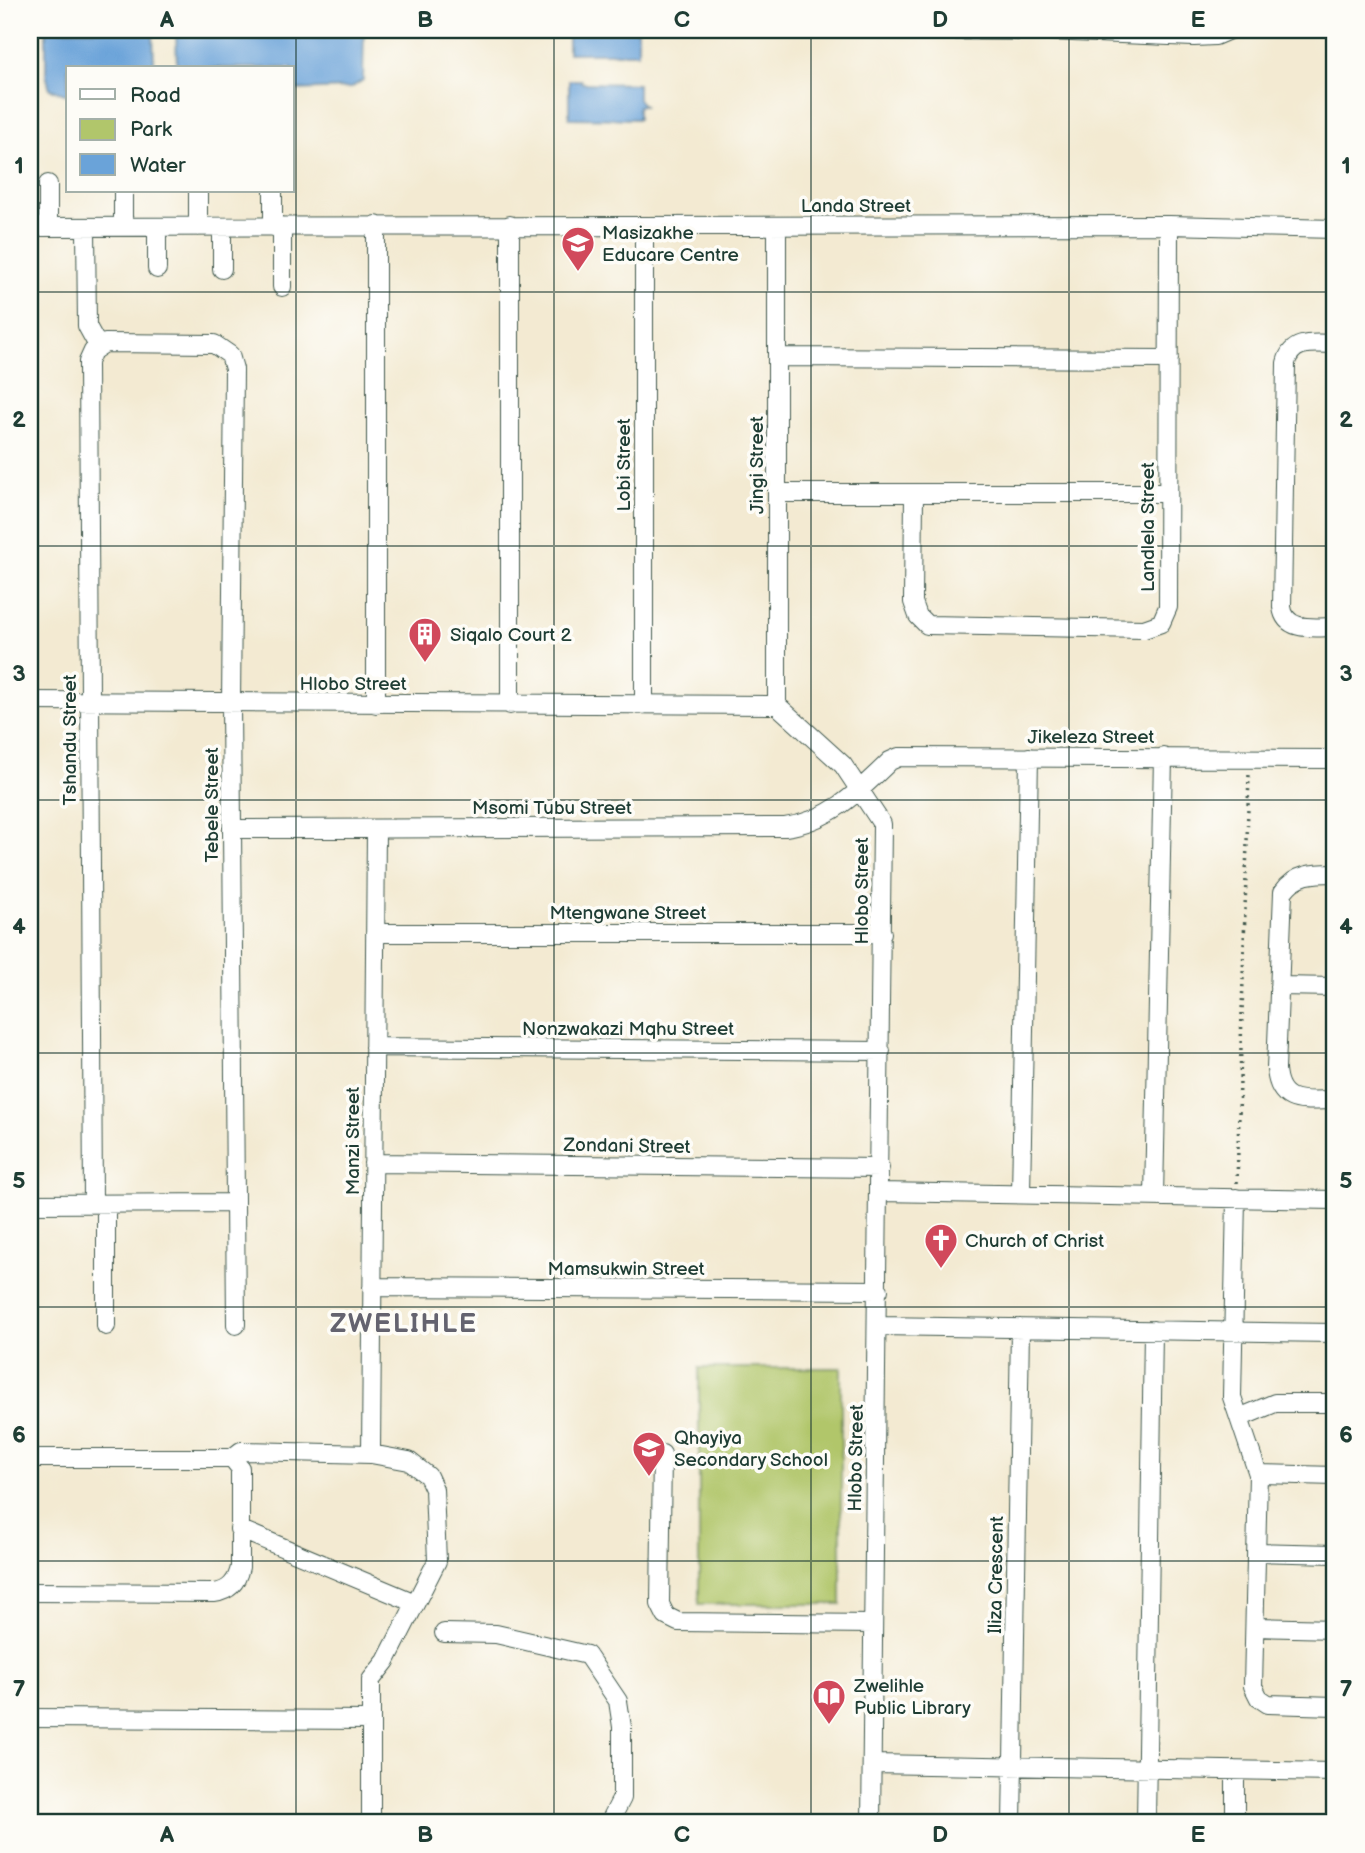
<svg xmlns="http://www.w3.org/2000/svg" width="1365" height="1853" viewBox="0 0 1365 1853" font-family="'Balsamiq Sans',sans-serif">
	<rect width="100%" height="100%" fill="#fdfcf7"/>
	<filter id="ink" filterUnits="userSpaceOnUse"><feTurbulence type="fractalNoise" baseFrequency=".0143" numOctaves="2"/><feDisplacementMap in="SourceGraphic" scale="14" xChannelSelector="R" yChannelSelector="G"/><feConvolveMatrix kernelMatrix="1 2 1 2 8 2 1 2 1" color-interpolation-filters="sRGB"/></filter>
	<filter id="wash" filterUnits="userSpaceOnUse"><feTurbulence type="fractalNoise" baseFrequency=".00686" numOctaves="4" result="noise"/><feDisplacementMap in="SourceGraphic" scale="28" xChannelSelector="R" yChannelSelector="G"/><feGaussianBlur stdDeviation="1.57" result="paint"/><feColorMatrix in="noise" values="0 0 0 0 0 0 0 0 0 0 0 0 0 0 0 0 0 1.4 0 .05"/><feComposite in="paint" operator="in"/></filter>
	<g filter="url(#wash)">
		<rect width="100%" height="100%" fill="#f3ead2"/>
		<path fill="#b1c66b" stroke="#688250" stroke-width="2" d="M699 1368H841V1604H699Z"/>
		<path fill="#6aa3d9" stroke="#447086" stroke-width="2" d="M46 30H153L154 68H68V95L50 89 46 74Z
			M176 30H364L363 80 351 88 292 90V68H177Z
			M568 30H638V53H568Z
			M569 80H581L582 83 638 84V99L644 106H638V119L569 118Z"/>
	</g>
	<g filter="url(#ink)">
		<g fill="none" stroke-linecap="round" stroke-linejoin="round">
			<defs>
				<path id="minor" d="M909 30 1048 31 1194 37 1215 36 1229 30
					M198 191V227
					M273 191V227
					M376 225V704
					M510 225V705
					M644 226V705
					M777 226V705
					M30 227 1169 225 1335 229
					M48 227V184
					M86 227 87 326 98 346
					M123 227V191
					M157 227V269
					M282 227V287
					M222 269V227
					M1335 344C1316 344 1292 338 1286 363L1282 607C1285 633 1316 627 1335 627
					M778 357 1169 359
					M777 493H1168
					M914 494 913 602 918 616 927 625 1144 629 1161 623 1168 607 1169 225
					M30 701 777 705 843 765 882 824 871 1823
					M232 829 785 827C830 821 858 792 890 761L899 757 1335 759
					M1335 873C1314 873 1296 873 1283 892L1276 1069C1279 1107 1305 1100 1335 1100
					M375 933H882
					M1279 986 1335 987
					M374 1047 881 1051
					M373 1163 880 1168
					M879 1192 1335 1200
					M1021 1194 1029 757
					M1154 1197 1163 757
					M1236 1198 1232 1397 1258 1474 1253 1686 1259 1698 1268 1704 1335 1706
					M93 1203 88 362 93 351 105 343 214 344 230 355 234 369 231 704 236 1325
					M30 1204 235 1203
					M106 1204V1326
					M372 1287 879 1290
					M878 1326 1335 1333
					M1239 1418 1275 1403H1335
					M371 1454 376 829
					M662 1454 660 1604 666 1616 678 1622 873 1624
					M30 1458H232
					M232 1458 241 1451 371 1454 409 1461 428 1476 434 1489 437 1561 386 1661 371 1680V1823
					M1258 1474 1335 1476
					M239 1529 415 1603
					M1256 1552 1335 1554
					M30 1592 214 1593C229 1591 237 1582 240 1567V1468L232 1458
					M1255 1627 1335 1629
					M444 1633 496 1634 587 1655 618 1701 622 1727V1798L609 1823
					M30 1718 371 1720
					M872 1764 1335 1772
					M1235 1770V1823
					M1012 1823 1020 1328
					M1146 1823 1153 1330"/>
			</defs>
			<use href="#minor" stroke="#3f574c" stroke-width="20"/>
			<path stroke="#3f574c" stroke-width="3.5" stroke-dasharray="2 5" stroke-linecap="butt" d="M1237 1183 1249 774"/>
			<use href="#minor" stroke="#fff" stroke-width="18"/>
		</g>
	</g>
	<path fill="none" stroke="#1f3d34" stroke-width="2" stroke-opacity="0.55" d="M296 30V1823M554 30V1823M811 30V1823M1069 30V1823M30 292H1335M30 546H1335M30 800H1335M30 1053H1335M30 1307H1335M30 1561H1335"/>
	<defs>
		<symbol id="school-pin" viewBox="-11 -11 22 30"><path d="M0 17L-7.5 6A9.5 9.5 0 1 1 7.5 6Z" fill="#d1495b" stroke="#fdfcf7"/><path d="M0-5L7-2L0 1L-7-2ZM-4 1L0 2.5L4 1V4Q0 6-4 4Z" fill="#fff"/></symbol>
		<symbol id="building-pin" viewBox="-11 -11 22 30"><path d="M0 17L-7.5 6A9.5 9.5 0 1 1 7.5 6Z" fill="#d1495b" stroke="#fdfcf7"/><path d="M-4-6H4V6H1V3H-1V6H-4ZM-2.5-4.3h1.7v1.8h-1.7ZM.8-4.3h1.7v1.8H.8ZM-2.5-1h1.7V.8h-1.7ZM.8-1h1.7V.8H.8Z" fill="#fff"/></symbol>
		<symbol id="church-pin" viewBox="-11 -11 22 30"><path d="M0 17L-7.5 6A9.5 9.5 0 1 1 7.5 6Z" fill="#d1495b" stroke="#fdfcf7"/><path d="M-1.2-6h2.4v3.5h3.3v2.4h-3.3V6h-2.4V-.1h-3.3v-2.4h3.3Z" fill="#fff"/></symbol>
		<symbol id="library-pin" viewBox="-11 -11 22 30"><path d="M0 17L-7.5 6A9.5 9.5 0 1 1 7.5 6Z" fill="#d1495b" stroke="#fdfcf7"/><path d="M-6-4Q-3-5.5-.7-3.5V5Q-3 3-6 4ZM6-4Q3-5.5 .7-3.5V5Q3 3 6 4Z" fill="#fff"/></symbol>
	</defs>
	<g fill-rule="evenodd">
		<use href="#school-pin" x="559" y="224" width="38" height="52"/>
		<use href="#building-pin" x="406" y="615" width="38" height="52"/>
		<use href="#church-pin" x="922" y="1221" width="38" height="52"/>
		<use href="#school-pin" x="630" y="1429" width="38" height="52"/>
		<use href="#library-pin" x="810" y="1677" width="38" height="52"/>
	</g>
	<g text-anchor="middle" stroke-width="7" stroke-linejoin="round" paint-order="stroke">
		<g font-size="19" fill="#1f3d34" stroke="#fdfcf7">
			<text x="856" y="212">Landa Street</text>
			<text transform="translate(623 465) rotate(-90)" y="7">Lobi Street</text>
			<text transform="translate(756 465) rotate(-90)" y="7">Jingi Street</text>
			<text transform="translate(1147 527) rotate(-90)" y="7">Landlela Street</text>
			<text x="353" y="690">Hlobo Street</text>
			<text x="1091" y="743">Jikeleza Street</text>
			<text transform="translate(69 740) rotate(-90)" y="7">Tshandu Street</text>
			<text transform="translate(211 805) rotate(-90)" y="7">Tebele Street</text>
			<text x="552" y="814">Msomi Tubu Street</text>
			<text transform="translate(861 891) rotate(-90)" y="7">Hlobo Street</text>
			<text x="628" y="919">Mtengwane Street</text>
			<text x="628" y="1035">Nonzwakazi Mqhu Street</text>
			<text transform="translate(352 1141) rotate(-90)" y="7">Manzi Street</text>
			<text transform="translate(627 1145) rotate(1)" y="7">Zondani Street</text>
			<text x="626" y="1275">Mamsukwin Street</text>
			<text transform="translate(855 1458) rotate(-89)" y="7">Hlobo Street</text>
			<text transform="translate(995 1575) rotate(-89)" y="7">Iliza Crescent</text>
		</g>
		<g font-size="19" fill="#1f3d34" stroke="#fdfcf7" text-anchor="start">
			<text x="602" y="239">Masizakhe<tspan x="602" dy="22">Educare Centre</tspan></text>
			<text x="450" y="641">Siqalo Court 2</text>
			<text x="965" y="1247">Church of Christ</text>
			<text x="674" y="1444">Qhayiya<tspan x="674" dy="22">Secondary School</tspan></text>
			<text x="854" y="1692">Zwelihle<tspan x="854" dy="22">Public Library</tspan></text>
		</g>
		<g font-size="26" font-weight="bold" letter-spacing="2" fill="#64636f" stroke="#fdfcf7">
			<text x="404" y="1332">ZWELIHLE</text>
		</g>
	</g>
	<rect width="1365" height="1853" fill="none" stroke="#fdfcf7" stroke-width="77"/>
	<rect x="66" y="66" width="228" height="126" fill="#fdfcf7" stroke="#a4b0a9" stroke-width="2"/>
	<rect x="80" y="89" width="35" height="10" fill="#ffffff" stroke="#a4b0a9" stroke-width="2"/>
	<text x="130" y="102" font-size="21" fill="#1f3d34">Road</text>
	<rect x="80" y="119" width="35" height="21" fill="#b1c66b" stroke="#a4b0a9" stroke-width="2"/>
	<text x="130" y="136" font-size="21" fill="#1f3d34">Park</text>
	<rect x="80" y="154" width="35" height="21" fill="#6aa3d9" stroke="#a4b0a9" stroke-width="2"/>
	<text x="130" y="172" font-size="21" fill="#1f3d34">Water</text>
	<rect x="38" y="38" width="1288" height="1776" fill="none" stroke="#1f3d34" stroke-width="2.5"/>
	<g font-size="23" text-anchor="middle" font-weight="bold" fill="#1f3d34">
		<text x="167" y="27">A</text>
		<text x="425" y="27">B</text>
		<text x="682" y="27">C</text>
		<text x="940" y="27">D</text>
		<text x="1198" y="27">E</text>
		<text x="19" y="173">1</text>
		<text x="1346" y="173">1</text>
		<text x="19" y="427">2</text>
		<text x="1346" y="427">2</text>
		<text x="19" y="681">3</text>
		<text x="1346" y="681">3</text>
		<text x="19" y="934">4</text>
		<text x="1346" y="934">4</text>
		<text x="19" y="1188">5</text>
		<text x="1346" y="1188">5</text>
		<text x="19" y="1442">6</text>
		<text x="1346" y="1442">6</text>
		<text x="19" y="1696">7</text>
		<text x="1346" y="1696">7</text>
		<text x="167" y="1842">A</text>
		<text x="425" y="1842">B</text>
		<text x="682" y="1842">C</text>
		<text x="940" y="1842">D</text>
		<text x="1198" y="1842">E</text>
	</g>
</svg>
